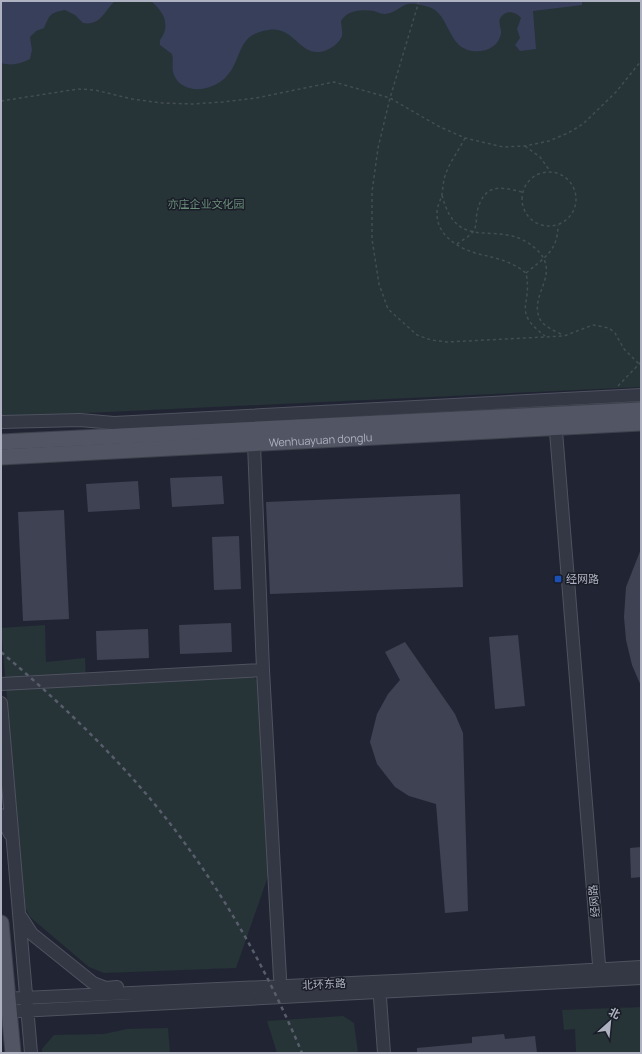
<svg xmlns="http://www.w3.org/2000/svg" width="642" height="1054" viewBox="0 0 642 1054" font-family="Manrope,'Noto Sans SC',sans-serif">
	<rect width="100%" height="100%" fill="#212533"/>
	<path fill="#263337" d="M1 1H641V387L1 417Z
		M45 625 46 662 85 658 86 686 250 675 257 680 273 862 236 968 104 973 89 967 30 917 25 907 1 628Z
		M641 1007V1053H576L575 1029 564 1030 562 1010Z
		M343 1016 354 1023 358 1053H277L267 1021Z
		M168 1028 170 1053H42V1049L54 1035 104 1034 127 1029Z"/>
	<path fill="#383f5b" d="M1 1H115C104 11 101 26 83 23L75 15 65 10C50 13 50 14 44 28L36 31 30 37 32 50 30 59C20 64 12 66 1 63Z
		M151 1H582V5L533 11 536 49 520 51 515 45 520 38 517 29 521 18C517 12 506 9 501 17 497 22 502 28 501 34 497 53 471 56 459 45 449 36 446 18 435 10 431 7 425 6 421 5 400 0 403 11 385 14 381 14 378 12 374 11 362 9 347 10 341 21 341 26 343 31 342 36 340 41 335 46 329 49 300 63 297 25 268 30 235 35 243 60 226 77 213 91 183 96 174 75 171 68 174 61 172 54L160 45C159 39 162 38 164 33 169 19 160 9 151 1Z"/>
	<path fill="#3e4253" d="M222 476 224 504 172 507 170 478Z
		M138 481 140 509 88 512 86 484Z
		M460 494 463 587 270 594 266 502Z
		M64 510 69 619 23 621 18 512Z
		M239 536 241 589 214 590 212 537Z
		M641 549V686L632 665 626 640 624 617 626 587Z
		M231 623 232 652 180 654 179 625Z
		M148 629 149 658 97 660 96 631Z
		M518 635 525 706 495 709 489 637Z
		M405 642 455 714 463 733 468 911 445 913 436 804 409 796 395 787 377 764 370 742 377 714 388 694 400 680 385 652Z
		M641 847V877L631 878 630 848Z
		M504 1034 505 1039 535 1036 537 1053H417V1048L472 1043V1037Z"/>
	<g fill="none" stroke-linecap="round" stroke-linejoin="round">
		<defs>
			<path id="minor" d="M555 419 600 977
				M1 422 80 420 114 423 641 395
				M254 444 263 670 280 978
				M1 684 263 670
				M1 703 31 1053
				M1 815 10 834
				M21 917 32 934 93 983 106 988 117 987
				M379 984 384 1053
				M1 999 416 980 641 967
				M1 1012 641 978"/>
			<g id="major">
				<path d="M1 442 641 410"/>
				<path id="s1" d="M1 457 641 423"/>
				<path d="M1 923 13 1053"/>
			</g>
		</defs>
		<use href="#minor" stroke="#4f525f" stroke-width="14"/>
		<use href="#major" stroke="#3e414d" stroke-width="17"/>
		<path stroke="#424e53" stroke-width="1.5" stroke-dasharray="3 3" stroke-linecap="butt" d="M419 1 390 98 378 148 372 192V239L379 284 388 309 417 335 431 340 447 342 564 336 593 325 609 328 615 333 624 349 639 364
			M1 101 78 89 95 90 132 99 162 103 192 104 223 102 256 98 334 82 390 98 438 126 465 138 503 147 525 146 549 141 568 133 583 124 616 92 641 61
			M465 138C459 150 449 163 445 176 443 182 443 188 442 194 441 200 437 206 437 212 436 234 456 247 475 253 494 258 510 260 526 273 533 306 511 310 545 336
			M525 146 540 157 550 171
			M522 199a27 27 0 1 1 54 0a27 27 0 1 1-54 0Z
			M442 195C458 258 499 215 536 249 562 273 530 293 539 317 542 326 555 331 563 335
			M457 244C462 240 471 236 474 230 477 225 476 218 477 212 484 184 498 186 522 192
			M526 273C544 258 558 251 558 225
			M618 386 641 362"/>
		<use href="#minor" stroke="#343744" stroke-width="12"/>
		<use href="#major" stroke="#525664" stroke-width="15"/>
		<path stroke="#585d6c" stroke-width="2.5" stroke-dasharray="4 4" stroke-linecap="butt" d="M1 652C48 692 93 734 134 780 205 860 261 955 302 1053"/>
	</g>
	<rect fill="#1a4fb4" stroke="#1a1d28" stroke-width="1.5" x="554" y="575" width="8" height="8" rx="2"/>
	<g text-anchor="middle" stroke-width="3" stroke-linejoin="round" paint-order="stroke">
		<g font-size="11" fill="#698e79" stroke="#1a1d28">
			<text x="206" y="208">亦庄企业文化园</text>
		</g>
		<g font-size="11" fill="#aeb2c1" stroke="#1a1d28">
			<text dy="4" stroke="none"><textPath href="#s1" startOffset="320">Wenhuayuan donglu</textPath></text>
			<text transform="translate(594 901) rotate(-95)" y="4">经网路</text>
			<text transform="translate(324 984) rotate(-3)" y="4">北环东路</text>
		</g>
		<g font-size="11" fill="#aeb2c1" stroke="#1a1d28" text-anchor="start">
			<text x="566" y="583">经网路</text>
		</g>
	</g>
	<rect width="642" height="1054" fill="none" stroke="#aeb2c1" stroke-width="4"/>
	<g transform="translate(610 1022) rotate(27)" stroke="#1a1d28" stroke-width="3" paint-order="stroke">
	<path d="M0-3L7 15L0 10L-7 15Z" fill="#aeb2c1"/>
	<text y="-6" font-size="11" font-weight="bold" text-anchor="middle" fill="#aeb2c1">北</text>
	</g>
</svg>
